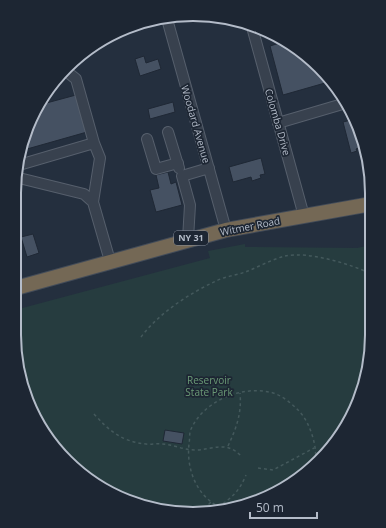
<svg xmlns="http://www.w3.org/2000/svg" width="386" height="528" viewBox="0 0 386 528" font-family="'Open Sans',sans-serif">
	<rect width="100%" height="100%" fill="#242f3e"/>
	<path fill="#263c3f" d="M245 244V247L357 248 371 245 372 347 348 424 302 477 262 500 216 512H169L114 496 75 470 44 434 20 382 14 335 15 310 210 258 208 251Z"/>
	<path fill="#455162" stroke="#1f2835" d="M286 41 332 81 283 95 270 46Z
		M144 56 146 63 158 59 161 69 140 76 135 59Z
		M76 95 87 132 20 151V147L39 105Z
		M173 102 175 112 150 119 148 109Z
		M355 119 364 146 356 149 357 151 351 153 343 122Z
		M261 158 265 174 260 175 261 178 252 181 251 177 233 182 229 167Z
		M168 172 171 184 176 182 182 205 156 212 150 190 159 188 156 175Z
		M33 234 39 253 27 257 21 237Z
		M165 430 184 433 182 444 163 441Z"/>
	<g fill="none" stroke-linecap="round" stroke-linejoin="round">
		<defs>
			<path id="minor" d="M167 19 226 230
				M252 27 304 216
				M66 71 76 79 94 143
				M278 123 346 103
				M168 132 179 168
				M147 139 156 169 178 163
				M19 165 94 143 100 158 93 202 110 261
				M19 178 84 194 93 202
				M188 239 190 205 182 176 209 168"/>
			<path id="highway" d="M16 288 226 230 371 204"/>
		</defs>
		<use href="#minor" stroke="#565f6c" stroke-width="12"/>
		<use href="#highway" stroke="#434c59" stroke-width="16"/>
		<path stroke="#44595c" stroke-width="1.5" stroke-dasharray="3 3" stroke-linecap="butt" d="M141 337C159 313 190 293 216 281 226 276 238 275 248 271 260 266 273 259 285 256 308 251 351 264 371 274
			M94 414C109 431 123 442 146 444 151 445 156 443 161 444 172 444 183 450 195 450 213 450 226 440 241 456
			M228 446C236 429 242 413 240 393
			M258 468 273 470 314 448
			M218 507C232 498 240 490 246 475
			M226 510C198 500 186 471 189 444 190 439 189 433 191 429 204 401 240 386 269 392 281 394 291 403 299 411 310 422 318 448 315 462
			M199 511 203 510 211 502"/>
		<use href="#minor" stroke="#38414e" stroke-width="10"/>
		<use href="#highway" stroke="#746855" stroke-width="14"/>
	</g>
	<g text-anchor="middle" stroke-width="3.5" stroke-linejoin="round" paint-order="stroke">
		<rect fill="#1d2633" stroke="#878f9c" stroke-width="1" x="174" y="231" width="34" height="14" rx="3"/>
		<g font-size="9" font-weight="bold" fill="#b4bcc9">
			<text x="191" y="241">NY 31</text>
		</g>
		<g font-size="10" fill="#b4bcc9" stroke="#1d2633">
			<text transform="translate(278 122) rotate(74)" y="4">Colomba Drive</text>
			<text transform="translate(196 124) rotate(74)" y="4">Woodard Avenue</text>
			<text transform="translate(250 226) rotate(-11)" y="4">Witmer Road</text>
		</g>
		<g font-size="10" fill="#6b9a76" stroke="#1d2633">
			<text x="209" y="384">Reservoir<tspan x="209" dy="12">State Park</tspan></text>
		</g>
	</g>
	<path d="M0 0H386V528H0ZM193 21H193A172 172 0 0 1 365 193V335A172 172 0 0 1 193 507H193A172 172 0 0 1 21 335V193A172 172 0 0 1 193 21Z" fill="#1d2633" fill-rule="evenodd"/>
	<path fill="none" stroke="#b4bcc9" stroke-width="2" d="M193 21H193A172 172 0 0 1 365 193V335A172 172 0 0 1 193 507H193A172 172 0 0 1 21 335V193A172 172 0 0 1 193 21Z"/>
	<path d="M250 512v6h67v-6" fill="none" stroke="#b4bcc9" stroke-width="2"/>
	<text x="256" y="512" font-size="12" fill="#b4bcc9" stroke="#1d2633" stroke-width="3" paint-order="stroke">50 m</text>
</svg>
